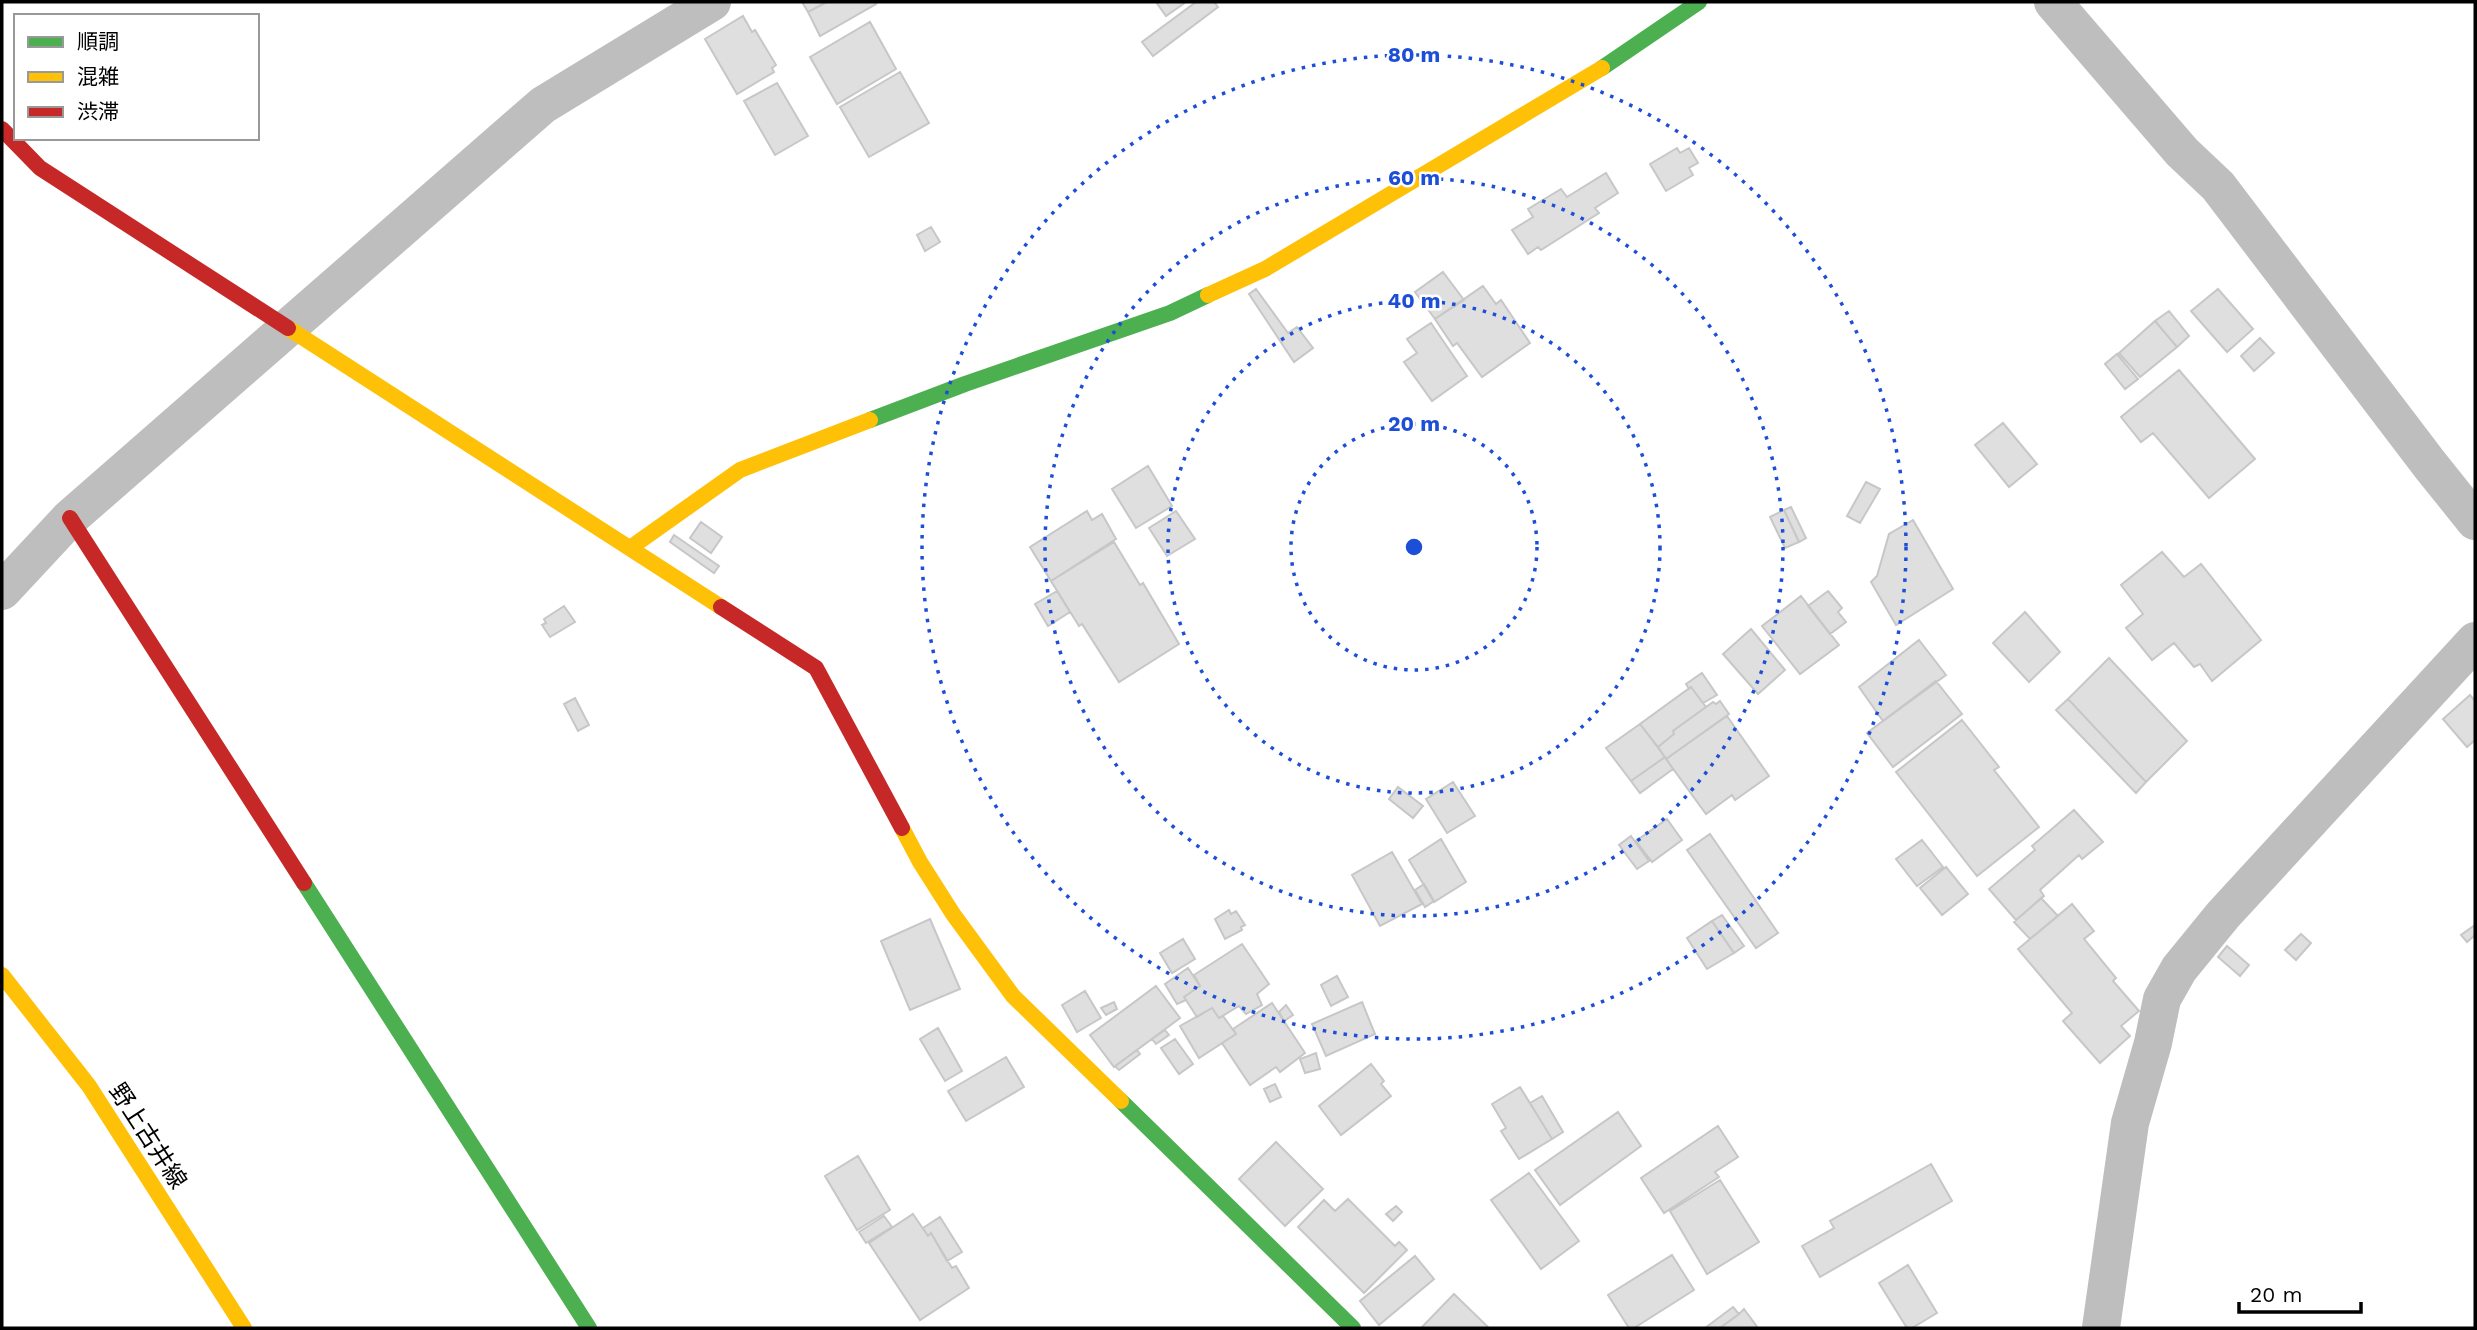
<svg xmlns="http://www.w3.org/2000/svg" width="2477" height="1330" viewBox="0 0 2477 1330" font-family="'Work Sans','Noto Sans JP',sans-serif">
	<rect width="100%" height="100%" fill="#fff"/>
	<path fill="#dfdfdf" stroke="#c7c7c7" stroke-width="2" d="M802 2H827L808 12Z
		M827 2H875L876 4 820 36 808 12Z
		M1156 2H1186L1166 16Z
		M1196 2H1214L1218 7 1153 56 1142 42Z
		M743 16 752 32 755 30 776 65 772 68 774 72 737 94 705 39Z
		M870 22 896 69 837 104 810 57Z
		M900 72 929 123 869 157 840 107Z
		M777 83 808 136 775 155 744 101Z
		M1677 148 1680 153 1689 148 1698 163 1689 168 1693 175 1666 191 1650 164Z
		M1606 173 1618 193 1595 208 1599 213 1541 250 1538 247 1528 254 1512 230 1533 217 1528 209 1561 189 1567 197Z
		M931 227 940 242 925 251 917 235Z
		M1443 272 1464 300 1435 319 1415 292Z
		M1483 286 1496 304 1501 300 1530 343 1482 377 1457 343 1453 346 1435 319Z
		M1256 289 1288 333 1297 327 1313 348 1294 362 1249 294Z
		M2218 289 2253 329 2227 352 2191 311Z
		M2169 311 2189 336 2177 347 2155 321Z
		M2155 321 2177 347 2140 377 2119 353Z
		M1431 323 1467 376 1432 401 1404 362 1417 353 1407 339Z
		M2260 338 2274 353 2254 371 2241 356Z
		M2117 354 2138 379 2125 389 2105 364Z
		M2179 370 2255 459 2209 498 2153 433 2141 442 2121 417Z
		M2003 423 2037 464 2009 487 1975 445Z
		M1148 466 1172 506 1136 528 1112 489Z
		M1866 482 1880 489 1860 523 1847 516Z
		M1791 507 1806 538 1799 542 1784 510Z
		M1784 510 1799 542 1785 548 1770 517Z
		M1087 511 1092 520 1102 514 1116 539 1051 581 1030 547Z
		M1176 511 1195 539 1167 556 1149 528Z
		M1913 520 1953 589 1896 625 1871 582 1877 576 1889 534Z
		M701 522 722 537 711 553 690 538Z
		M674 535 719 566 714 573 670 542Z
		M1114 542 1140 585 1143 583 1179 644 1119 682 1082 624 1079 626 1051 581Z
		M2162 552 2184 577 2201 564 2261 640 2212 681 2200 664 2194 667 2174 643 2152 660 2126 628 2143 614 2121 585Z
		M1057 591 1070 612 1048 626 1035 604Z
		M1828 591 1842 608 1838 612 1846 622 1830 634 1808 606Z
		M1801 596 1839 645 1800 674 1762 626Z
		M564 606 575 622 550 637 542 625 546 623 544 619Z
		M2025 612 2060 652 2029 682 1993 643Z
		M1751 629 1785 670 1758 694 1723 654Z
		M1919 640 1946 675 1883 721 1859 687Z
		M2109 658 2187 741 2146 782 2068 699Z
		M1702 673 1717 695 1703 703 1691 687 1689 689 1686 684Z
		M1936 681 1962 714 1893 767 1867 733Z
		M1691 687 1706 707 1673 731 1674 734 1658 747 1640 724Z
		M2470 695 2475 701V740L2467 747 2443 719Z
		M575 698 589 725 578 731 564 704Z
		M2068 699 2146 782 2136 793 2056 710Z
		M1720 701 1729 714 1666 759 1658 747 1674 734 1673 731 1713 702 1716 704Z
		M1727 716 1769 776 1735 800 1732 795 1706 814 1666 759Z
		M1962 720 1999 767 1994 770 2039 827 1977 876 1896 772Z
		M1640 724 1665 757 1631 781 1606 748Z
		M1665 757 1673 769 1640 793 1631 781Z
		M1453 782 1475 816 1447 833 1426 799Z
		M1398 787 1423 806 1413 818 1389 799Z
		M2074 810 2103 842 2082 859 2079 855 2040 890 2044 896 2016 920 1989 889 2035 850 2032 846Z
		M1667 819 1682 840 1652 862 1636 841Z
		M1710 834 1778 933 1756 948 1687 850Z
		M1631 836 1649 861 1637 869 1619 845Z
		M1441 839 1466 882 1434 902 1409 860Z
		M1922 840 1943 867 1917 886 1896 859Z
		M1392 852 1422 904 1380 926 1352 875Z
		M1946 867 1968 894 1942 915 1920 888Z
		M1424 884 1434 901 1425 907 1415 890Z
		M2041 898 2058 916 2030 939 2014 922Z
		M2072 904 2094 931 2084 939 2116 978 2113 981 2139 1011 2121 1026 2130 1036 2100 1063 2063 1021 2072 1013 2018 949Z
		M1229 910 1231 914 1236 911 1245 925 1241 927 1242 930 1225 939 1215 919Z
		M1722 915 1744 946 1734 953 1712 921Z
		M930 919 960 989 910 1010 881 941Z
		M1712 921 1734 953 1707 969 1687 938Z
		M2475 925V935L2467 942 2461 935Z
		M2301 934 2311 943 2296 960 2285 950Z
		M1183 939 1195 959 1172 973 1160 953Z
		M1242 944 1269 984 1257 994 1262 1005 1246 1014 1239 1006 1219 1018 1212 1008 1197 1017 1184 997 1200 986 1194 975Z
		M2227 946 2249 965 2240 976 2218 957Z
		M1188 968 1200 986 1184 997 1186 1000 1177 1004 1165 984Z
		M1337 976 1348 997 1331 1006 1321 985Z
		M1156 986 1180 1018 1114 1067 1090 1035Z
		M1085 991 1101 1018 1077 1032 1062 1005Z
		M1114 1002 1117 1009 1106 1015 1101 1008Z
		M1362 1002 1375 1034 1326 1056 1312 1024Z
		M1272 1003 1305 1053 1280 1072 1276 1067 1250 1085 1222 1043 1236 1034 1233 1029Z
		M1286 1005 1293 1015 1284 1021 1279 1012Z
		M1212 1008 1219 1018 1223 1016 1236 1034 1199 1058 1180 1026Z
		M938 1028 962 1071 945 1081 920 1039Z
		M1165 1030 1169 1035 1156 1044 1152 1039Z
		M1175 1039 1193 1064 1179 1074 1161 1048Z
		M1137 1050 1140 1054 1119 1070 1115 1066Z
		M1316 1053 1320 1069 1305 1073 1300 1059Z
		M1006 1057 1024 1087 966 1121 948 1091Z
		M1371 1064 1384 1081 1381 1084 1391 1096 1341 1135 1319 1106Z
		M1275 1084 1281 1097 1270 1102 1264 1089Z
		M1520 1087 1552 1139 1519 1159 1501 1131 1506 1128 1492 1104Z
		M1542 1096 1563 1132 1552 1139 1530 1103Z
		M1618 1112 1641 1146 1560 1205 1535 1170Z
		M1718 1126 1738 1157 1715 1172 1719 1177 1664 1213 1641 1178Z
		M1276 1142 1323 1189 1285 1226 1239 1179Z
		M858 1156 890 1210 857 1230 825 1176Z
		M1931 1164 1952 1201 1820 1277 1802 1246 1834 1228 1830 1221Z
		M1529 1173 1579 1241 1541 1269 1491 1200Z
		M1720 1180 1759 1242 1707 1274 1670 1211Z
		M1348 1199 1395 1246 1399 1242 1407 1250 1364 1293 1298 1227 1324 1200 1335 1211Z
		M1396 1206 1402 1212 1393 1221 1386 1214Z
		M913 1214 928 1236 931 1233 952 1268 956 1266 969 1288 920 1320 869 1243Z
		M884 1216 892 1227 866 1243 859 1232Z
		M940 1217 962 1252 947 1261 931 1233 928 1236 923 1228Z
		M1672 1255 1694 1290 1634 1328H1629L1608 1295Z
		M1415 1256 1434 1279 1379 1325 1360 1301Z
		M1908 1265 1937 1313 1912 1328H1907L1879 1283Z
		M1454 1294 1489 1328H1421Z
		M1733 1307 1739 1314 1720 1328H1705Z
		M1744 1309 1758 1328H1720L1739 1314Z"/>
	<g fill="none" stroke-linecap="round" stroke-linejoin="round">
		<path stroke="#bebebe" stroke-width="38" d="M2053 2 2182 152 2218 186 2430 465 2475 521
			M2 591 70 518 543 105 712 2
			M2101 1328 2130 1123 2153 1043 2162 999 2179 969 2223 915 2475 641"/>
		<path stroke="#4caf50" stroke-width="16" d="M1602 68 1699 2
			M870 420 965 384 1170 313 1208 295
			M304 883 589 1328
			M1121 1101 1353 1328"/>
		<path stroke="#ffc107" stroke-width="16" d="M1208 295 1265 269 1602 68
			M288 328 721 607
			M630 548 740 470 870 420
			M902 828 920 862 953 914 1013 996 1121 1101
			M2 975 89 1086 244 1328"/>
		<path stroke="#c62828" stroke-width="16" d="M2 129 40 168 288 328
			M70 518 304 883
			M721 607 816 668 902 828"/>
	</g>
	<g fill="none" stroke="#1d4ed8" stroke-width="3.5" stroke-dasharray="3.5 7">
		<circle cx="1414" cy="547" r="123"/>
		<circle cx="1414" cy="547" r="246"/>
		<circle cx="1414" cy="547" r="369"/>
		<circle cx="1414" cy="547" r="492"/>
	</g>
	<g text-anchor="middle" stroke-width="5" stroke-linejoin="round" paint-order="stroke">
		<g font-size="24" fill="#000" stroke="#fff">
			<text transform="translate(148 1136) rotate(57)" y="8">野上古井線</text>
		</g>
	</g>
	<circle cx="1414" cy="547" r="10" fill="#1d4ed8" stroke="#fff" stroke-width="3.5"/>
	<g font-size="21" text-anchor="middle" font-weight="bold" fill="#1d4ed8" stroke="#fff" stroke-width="5" stroke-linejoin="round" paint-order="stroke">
		<text x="1414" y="62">80 m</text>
		<text x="1414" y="185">60 m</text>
		<text x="1414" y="308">40 m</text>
		<text x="1414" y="431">20 m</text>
	</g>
	<rect width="2477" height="1330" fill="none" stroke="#000000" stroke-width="7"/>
	<rect x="14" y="14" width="245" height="126" fill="#ffffff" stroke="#999999" stroke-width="2"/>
	<rect x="28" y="37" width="35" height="10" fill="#4caf50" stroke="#999999" stroke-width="2"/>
	<text x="77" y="49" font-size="21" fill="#000000">順調</text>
	<rect x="28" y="72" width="35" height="10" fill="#ffc107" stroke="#999999" stroke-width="2"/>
	<text x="77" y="84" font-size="21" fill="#000000">混雑</text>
	<rect x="28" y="107" width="35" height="10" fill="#c62828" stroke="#999999" stroke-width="2"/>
	<text x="77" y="119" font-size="21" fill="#000000">渋滞</text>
	<path d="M2239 1302v10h122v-10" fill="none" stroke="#000000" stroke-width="3.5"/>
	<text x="2250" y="1302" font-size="21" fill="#000000" stroke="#ffffff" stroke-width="5" paint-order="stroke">20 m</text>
</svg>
